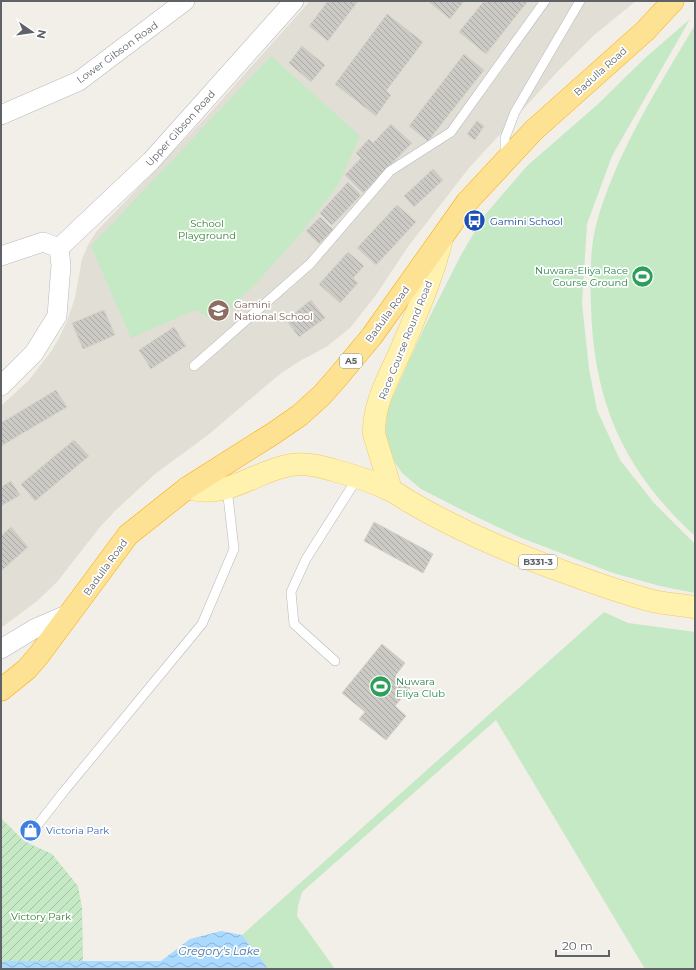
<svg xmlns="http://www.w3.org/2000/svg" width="696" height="970" viewBox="0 0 696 970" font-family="Montserrat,sans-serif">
	<defs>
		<pattern id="garden-furrows" width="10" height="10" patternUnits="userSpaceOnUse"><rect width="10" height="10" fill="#c5e8c5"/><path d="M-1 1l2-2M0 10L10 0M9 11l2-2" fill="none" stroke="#a3c0a4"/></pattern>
		<pattern id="water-waves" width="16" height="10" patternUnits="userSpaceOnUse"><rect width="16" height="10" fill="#aadaff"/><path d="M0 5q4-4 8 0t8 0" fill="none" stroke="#8eb4d2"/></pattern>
		<pattern id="building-back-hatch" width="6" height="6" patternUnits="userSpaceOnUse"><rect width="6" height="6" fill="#cccac5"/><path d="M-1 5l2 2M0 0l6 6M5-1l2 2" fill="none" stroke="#a9a8a4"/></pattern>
	</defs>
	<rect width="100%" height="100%" fill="#f1efe8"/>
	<path fill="#e1ded6" d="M310 1H636L593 36 561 68 469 168 407 248 376 295 350 328 326 347 300 361 280 374 208 435 155 474 116 510 100 527 57 582 37 601 1 628V406L29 380 52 350 60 336 67 321 75 298 82 259 88 245 96 232 208 115Z"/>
	<path fill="#c5e8c5" d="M690 19 612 156 587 224 582 303 589 369 597 410 620 460 654 503 695 544V593L660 586 613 573 519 537 466 512 421 489 402 473 390 455 385 434 388 407 424 328 461 255 484 216 527 166 597 105 645 58Z
		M695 25V536C623 470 593 401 591 304 590 278 590 250 596 225 616 153 657 89 695 25Z
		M271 56 360 136 338 185 301 233 259 280 217 322 195 310 131 338 91 246Z
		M604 612 628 623 695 632V969H645L496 720 302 892 298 906 297 916 335 969H268L258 954 242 935Z"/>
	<path fill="url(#garden-furrows)" d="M1 818 24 841 52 854 78 886 82 908 83 961H3L1 963Z"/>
	<path fill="url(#water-waves)" d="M221 931 242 935 258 954 268 969H1V963L3 961H161L190 939Z"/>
	<path fill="url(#building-back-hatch)" stroke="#d6d1c6" d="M328 1H358L328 41 309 26Z
		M428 1H464L450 19Z
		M484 1H528L486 54 459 32Z
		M387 14 423 42 386 91 391 95 376 116 335 84Z
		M302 46 325 65 311 82 289 63Z
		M464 54 484 70 428 141 409 126Z
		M477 121 484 126 475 140 467 134Z
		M391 124 412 143 363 193 345 175 361 158 356 153 369 139 373 143Z
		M433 169 443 180 414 207 404 196Z
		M348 182 361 195 332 225 320 213Z
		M397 205 416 222 376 265 357 248Z
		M320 217 333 230 319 244 306 231Z
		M348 252 364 266 353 278 358 283 340 303 319 284Z
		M311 300 325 318 299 337 286 320Z
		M104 310 115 335 83 349 72 323Z
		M174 327 186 346 151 369 139 350Z
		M56 390 67 407 1 446V423Z
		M74 440 89 456 35 501 21 484Z
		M11 481 20 495 1 506V487Z
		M374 522 433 554 423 573 364 541Z
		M11 527 28 547 1 571V536Z
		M382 644 405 663 395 676 410 688 395 706 406 716 386 740 359 719 365 712 342 693Z"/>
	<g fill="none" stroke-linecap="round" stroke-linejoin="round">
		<defs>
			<path id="lane" d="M507 156 505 149V138L515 112 580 1
				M194 366 310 264 390 171 451 132 545 1
				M335 661 294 624 291 592 306 559 358 477
				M36 827 65 790 202 624 234 549 227 488"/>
			<path id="street" d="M1 115 79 81 185 1
				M59 248 151 161 294 1
				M1 256 43 242 59 248
				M1 386 34 353 57 316 61 265 59 248
				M1 649 34 629 71 613"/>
			<path id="primary" d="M187 488C228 500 254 471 291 465 304 463 320 466 333 470 352 475 372 481 390 490 397 493 403 498 410 502 427 512 444 521 461 529 495 546 531 560 567 573 595 583 624 594 653 601 667 604 681 605 695 607
				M391 490 374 434C373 404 389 377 401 350 416 314 433 277 442 238"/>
			<path id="highway" d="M1 690 27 669 39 655 128 535 187 488 274 433 300 415 322 395 337 378 372 336 467 202 534 130 645 31 673 1"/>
		</defs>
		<use href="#lane" stroke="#b5b8bc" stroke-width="10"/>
		<use href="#street" stroke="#b5b8bc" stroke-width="20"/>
		<use href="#primary" stroke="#f2c960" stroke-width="23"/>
		<use href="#highway" stroke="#f9ab00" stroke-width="23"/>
		<use href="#lane" stroke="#fff" stroke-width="9"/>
		<use href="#street" stroke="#fff" stroke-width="19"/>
		<use href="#primary" stroke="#fff2af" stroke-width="22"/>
		<use href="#highway" stroke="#fde293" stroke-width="22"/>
	</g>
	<defs>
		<symbol id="bus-disc" viewBox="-11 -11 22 22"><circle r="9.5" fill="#1a4fb4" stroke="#fff"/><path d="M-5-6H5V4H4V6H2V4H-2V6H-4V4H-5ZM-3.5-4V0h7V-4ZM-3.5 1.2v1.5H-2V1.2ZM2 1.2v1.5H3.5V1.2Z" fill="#fff"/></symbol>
		<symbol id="stadium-disc" viewBox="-11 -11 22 22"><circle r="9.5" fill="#2e9e5b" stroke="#fff"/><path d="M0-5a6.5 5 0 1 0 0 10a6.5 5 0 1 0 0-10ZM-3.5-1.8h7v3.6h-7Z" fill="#fff"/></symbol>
		<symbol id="school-disc" viewBox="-11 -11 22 22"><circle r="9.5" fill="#8d6e63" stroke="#fff"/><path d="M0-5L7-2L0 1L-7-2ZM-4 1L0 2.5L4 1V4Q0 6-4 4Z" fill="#fff"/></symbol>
		<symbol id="shop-disc" viewBox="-11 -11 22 22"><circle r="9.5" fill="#3f7fe0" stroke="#fff"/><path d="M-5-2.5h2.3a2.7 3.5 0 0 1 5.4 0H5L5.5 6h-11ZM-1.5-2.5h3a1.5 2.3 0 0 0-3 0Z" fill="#fff"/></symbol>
	</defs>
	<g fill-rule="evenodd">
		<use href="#bus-disc" x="462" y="208" width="25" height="25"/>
		<use href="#stadium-disc" x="630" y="264" width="25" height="25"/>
		<use href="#school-disc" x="206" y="298" width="25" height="25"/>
		<use href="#stadium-disc" x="368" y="674" width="25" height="25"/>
		<use href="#shop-disc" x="18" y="818" width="25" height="25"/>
	</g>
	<g text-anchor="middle" stroke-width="3.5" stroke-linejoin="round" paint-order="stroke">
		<g fill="#fff" stroke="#8f9295" stroke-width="1">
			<rect x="340" y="354" width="22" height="14" rx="3"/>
			<rect x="519" y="555" width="38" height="14" rx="3"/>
		</g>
		<g font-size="9" font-weight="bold" fill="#5f6368">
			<text x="351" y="364">A5</text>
			<text x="538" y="565">B331-3</text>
		</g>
		<g font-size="10" fill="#5f6368" stroke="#fff">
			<text transform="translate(117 52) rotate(-36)" y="4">Lower Gibson Road</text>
			<text transform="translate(600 71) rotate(-42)" y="4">Badulla Road</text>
			<text transform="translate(180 128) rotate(-48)" y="4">Upper Gibson Road</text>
			<text transform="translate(387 314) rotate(-54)" y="4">Badulla Road</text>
			<text transform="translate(405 340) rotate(-68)" y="4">Race Course Round Road</text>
			<text transform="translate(105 567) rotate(-54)" y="4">Badulla Road</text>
		</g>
		<g font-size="10" fill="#164399" stroke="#fff" text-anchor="start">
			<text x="490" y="225">Gamini School</text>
		</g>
		<g font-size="10" fill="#348238" stroke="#fff">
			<text x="207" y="227">School<tspan x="207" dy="12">Playground</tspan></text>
			<text x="41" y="920">Victory Park</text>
		</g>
		<g font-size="10" fill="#27864d" stroke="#fff" text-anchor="end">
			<text x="628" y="274">Nuwara-Eliya Race<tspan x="628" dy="12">Course Ground</tspan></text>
			<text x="396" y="685" text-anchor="start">Nuwara<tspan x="396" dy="12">Eliya Club</tspan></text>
		</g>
		<g font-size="10" fill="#785e54" stroke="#fff" text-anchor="start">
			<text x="234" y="308">Gamini<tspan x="234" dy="12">National School</tspan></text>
		</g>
		<g font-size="10" fill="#366cbe" stroke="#fff" text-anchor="start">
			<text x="46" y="834">Victoria Park</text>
		</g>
		<g font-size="11" font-style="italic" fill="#4174aa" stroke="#fff">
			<text x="219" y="955">Gregory's Lake</text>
		</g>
	</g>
	<rect width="696" height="970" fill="none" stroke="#5f6368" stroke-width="4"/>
	<g transform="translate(32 32) rotate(103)" stroke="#ffffff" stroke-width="3" paint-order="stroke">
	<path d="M0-3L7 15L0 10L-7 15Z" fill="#5f6368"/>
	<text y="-6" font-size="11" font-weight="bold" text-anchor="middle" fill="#5f6368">N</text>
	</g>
	<path d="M556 950v6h53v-6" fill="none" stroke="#5f6368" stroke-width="2"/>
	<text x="562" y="950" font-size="12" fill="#5f6368" stroke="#ffffff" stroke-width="3" paint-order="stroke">20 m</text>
</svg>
